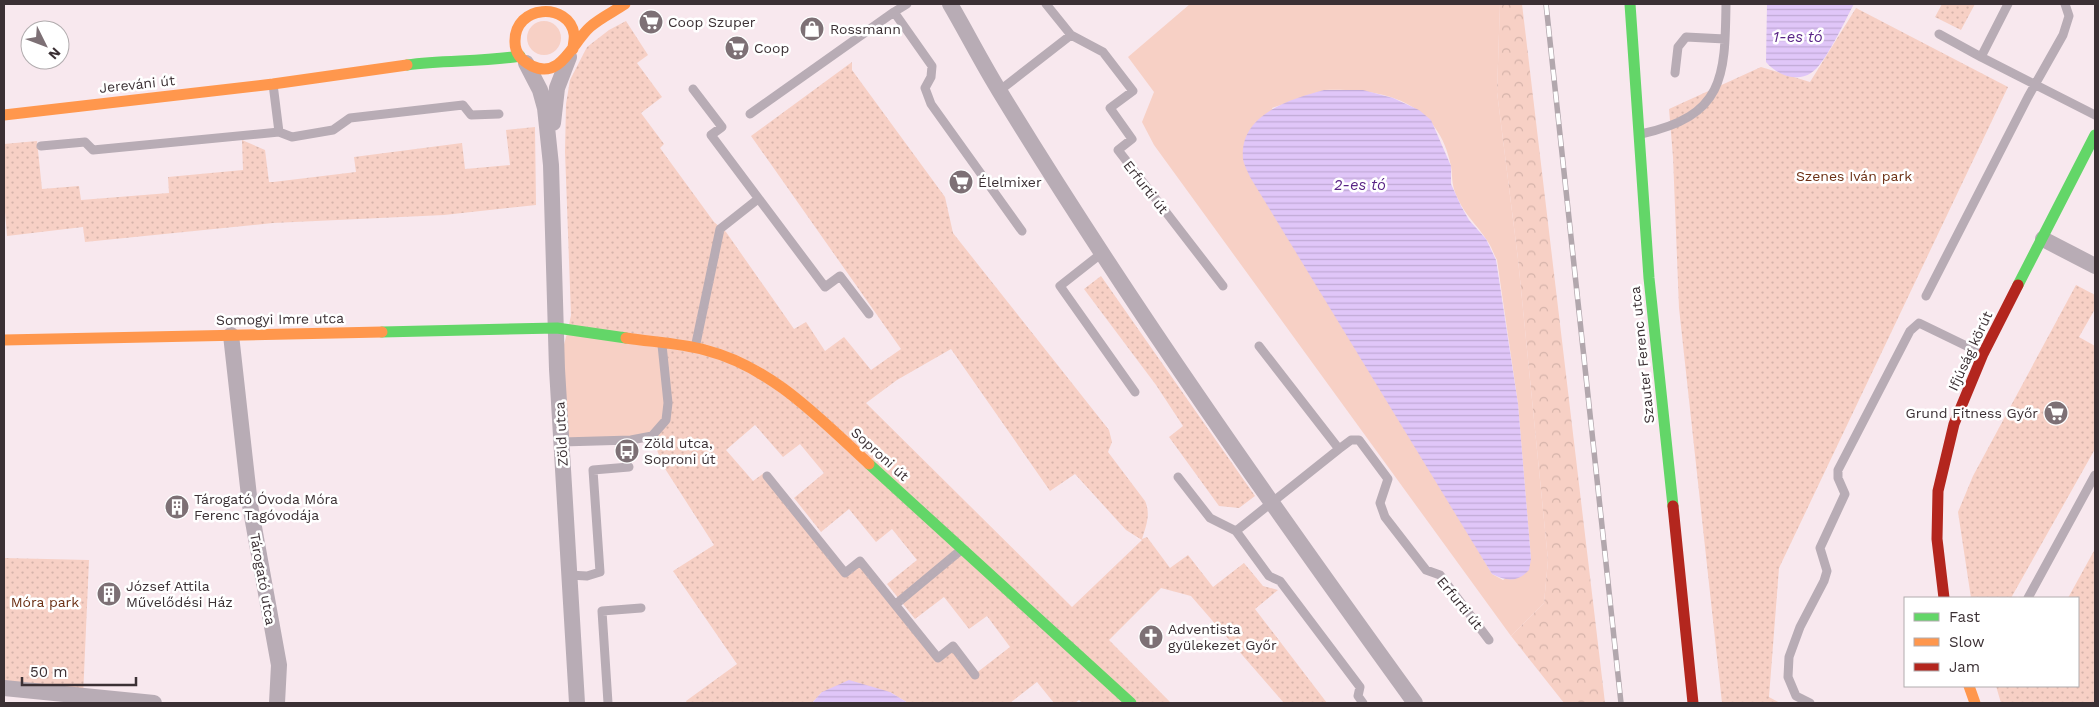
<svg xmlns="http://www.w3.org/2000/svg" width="2099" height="707" viewBox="0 0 2099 707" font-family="'Work Sans',sans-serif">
	<defs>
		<pattern id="forest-crowns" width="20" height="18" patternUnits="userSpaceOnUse" patternTransform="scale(1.25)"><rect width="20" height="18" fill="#f7d0c5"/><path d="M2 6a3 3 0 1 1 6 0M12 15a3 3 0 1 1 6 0" fill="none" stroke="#d5b3aa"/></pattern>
		<pattern id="park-dots" width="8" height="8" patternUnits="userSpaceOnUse" patternTransform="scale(1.25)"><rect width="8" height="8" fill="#f7d0c5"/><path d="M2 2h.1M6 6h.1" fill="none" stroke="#d5b3aa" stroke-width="1.8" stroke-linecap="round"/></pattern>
		<pattern id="water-rules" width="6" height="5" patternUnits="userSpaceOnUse" patternTransform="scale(1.25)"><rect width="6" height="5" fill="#e0c6f8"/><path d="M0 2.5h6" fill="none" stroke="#c1aad5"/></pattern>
	</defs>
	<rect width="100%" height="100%" fill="#f8e8ee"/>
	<path fill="#f7d0c5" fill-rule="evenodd" d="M1190 4H1500L1497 92 1518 259 1548 560 1544 603 1511 636 1154 145 1142 122 1154 92 1128 57ZM1324 90C1382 88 1438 100 1451 166 1453 180 1451 185 1458 199 1465 215 1477 225 1486 239 1491 245 1493 253 1497 260L1518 404 1531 559 1503 580 1492 574 1481 555 1272 108Z
		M527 38a17 17 0 1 1 34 0a17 17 0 1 1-34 0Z
		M568 330 662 342 666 420 652 436 562 442 557 369Z"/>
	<path fill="url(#forest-crowns)" d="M1500 4H1522L1605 703H1564L1511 636 1544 603 1548 560 1518 259 1497 92Z"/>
	<path fill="url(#park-dots)" fill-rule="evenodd" d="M1942 4H1975L1961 30 1935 17Z
		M1856 8 2008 87 1779 568 1769 697 1780 703H1722L1679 308 1673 157 1669 109 1761 67 1810 82Z
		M626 21 648 55 637 63 662 97 641 113 664 144 660 148 714 222 726 232 794 329 806 322 825 351 844 337 871 370 901 349 751 136 852 62V70L945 197 953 233 1109 430 1112 442 1108 452 1145 501C1151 514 1146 526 1142 539L1147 537 1170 568 1188 555 1213 587 1244 563 1263 586 1278 590 1255 609 1327 703H1284L1191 596 1161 588 1109 640 1171 703H1082L1079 700 1075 703H1054L1037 682 1010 703H908L890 692H822L812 703H687L686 701 737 664 673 571 714 545 662 464 652 436 666 420 662 343 568 330 571 315 565 152 566 104 570 80 587 47 609 30ZM951 349 1050 491 1075 474 1126 530 1142 540 1072 607 866 403 897 380ZM755 425 783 457 800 444 824 473 794 498 821 532 849 509 876 542 892 529 917 560 887 584 915 619 944 597 969 629 987 616 1010 647 975 674 953 646 937 657 860 561 845 573 764 473 753 481 726 450Z
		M535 127 536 205 444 215 273 223 85 242 83 227 7 236 4 200V144L37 141 42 189 79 186 81 200 169 193 168 177 243 170 242 140 265 150 269 182H273L356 172 354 157 462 143 465 169 510 165 506 130Z
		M1101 276 1255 496 1239 508 1219 506 1169 437 1183 426 1156 385 1084 289Z
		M2076 285 2095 295V309L2079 337 2095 346V449L2011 598H1971L1958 512 1973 476Z
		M2095 549V703H2001L1996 686H2078V598H2068Z
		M4 558 89 560 83 697 4 688Z"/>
	<path fill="url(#water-rules)" d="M1767 4H1854C1845 20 1825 65 1811 73 1796 83 1776 74 1766 62Z
		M1324 90H1363L1393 98 1419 110 1431 120 1451 166V184L1461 206 1469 220 1486 239 1496 260 1518 404 1531 559 1529 570C1517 583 1506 581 1492 574L1250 177C1248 172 1244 165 1243 159 1239 114 1291 99 1324 90Z
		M849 680 890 692 908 703H812L822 692Z"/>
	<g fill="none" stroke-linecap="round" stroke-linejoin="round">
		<path stroke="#b8acb5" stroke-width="9" d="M907 4 894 12 932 66 931 77 925 88 931 104 1022 231
			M2008 4 1981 57 2095 115
			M1939 34 1981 57
			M1071 35 1103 52 1133 91 1110 108 1132 139 1118 150 1223 286
			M1675 73 1678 47 1686 37 1725 39
			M693 89 722 127 711 135 825 287 840 276 869 314
			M999 91 1071 35 1046 4
			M750 114 894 12
			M279 132 292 137 333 130 350 118 463 105 471 115 499 114
			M1641 134C1724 116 1725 78 1726 4
			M41 146 85 142 93 150 279 132 273 84
			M1102 253 1060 286 1135 392
			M1926 296 2028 97 2063 35 2069 16 2065 4
			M1259 346 1339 449 1236 531 1269 576 1280 581 1360 687 1358 696 1363 703
			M695 348 720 229 758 199
			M562 442 631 440 652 436 666 420 668 403 662 345
			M1339 449 1351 440H1359L1388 479 1380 503 1385 517 1426 570 1440 575 1489 640
			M767 476 845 573 860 561 938 658 953 646 975 675
			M1178 477 1210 518 1236 531
			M569 575 587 576 600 572 593 470 629 467
			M2028 598 2095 475
			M896 604 961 550
			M608 703 602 611 641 608
			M1810 703 1796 696 1788 677 1789 657 1800 627 1824 581 1827 571 1820 548 1845 494 1838 478V470L1910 331 1919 323 1983 354"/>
		<path stroke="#b8acb5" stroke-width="16" d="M950 4C967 33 982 63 1000 92 1128 302 1271 504 1415 703
			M526 63 540 90 545 108 551 165 557 369 577 703
			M553 123 557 88 569 57
			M2043 239 2095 266
			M231 335 250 505 279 665 277 703
			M4 688 154 703"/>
		<path stroke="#63d668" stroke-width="11" d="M1630 4 1649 278 1673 506
			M407 65C445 60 483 62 520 56
			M2018 285 2095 135
			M382 332 557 328 626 338
			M869 464 1131 703"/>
		<path stroke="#ff974d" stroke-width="11" d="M573 49C573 44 575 38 574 34 569 2 514 4 515 42 515 53 522 61 532 66 561 80 572 43 590 27 600 18 613 12 625 4
			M4 115 273 84 407 65
			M626 338C652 342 680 343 705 350 772 367 820 419 869 464
			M4 340 382 332
			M1969 686 1975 703"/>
		<path stroke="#b3261e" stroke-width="11" d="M1673 506 1693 703
			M1944 598 1937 539 1938 491 1954 424 1983 354 2018 285"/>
		<defs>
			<path id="rail" d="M1546 4 1621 703"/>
		</defs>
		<use href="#rail" stroke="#b2a7ad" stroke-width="5.5"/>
		<use href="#rail" stroke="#fff" stroke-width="4" stroke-dasharray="11" stroke-linecap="butt"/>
	</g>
	<defs>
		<symbol id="supermarket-disc" viewBox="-11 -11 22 22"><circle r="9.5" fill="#7d7075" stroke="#fff"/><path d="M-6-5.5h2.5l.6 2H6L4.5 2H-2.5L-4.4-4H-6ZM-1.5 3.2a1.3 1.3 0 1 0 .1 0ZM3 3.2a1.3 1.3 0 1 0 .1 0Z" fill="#fff"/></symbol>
		<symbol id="shop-disc" viewBox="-11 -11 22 22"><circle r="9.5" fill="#7d7075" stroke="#fff"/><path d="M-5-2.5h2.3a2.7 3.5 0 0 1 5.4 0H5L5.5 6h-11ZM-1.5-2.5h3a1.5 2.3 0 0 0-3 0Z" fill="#fff"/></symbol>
		<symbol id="bus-disc" viewBox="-11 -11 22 22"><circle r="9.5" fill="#7d7075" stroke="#fff"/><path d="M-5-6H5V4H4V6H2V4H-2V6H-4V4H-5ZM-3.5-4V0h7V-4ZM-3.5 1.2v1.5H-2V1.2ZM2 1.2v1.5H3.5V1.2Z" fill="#fff"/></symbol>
		<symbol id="building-disc" viewBox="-11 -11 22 22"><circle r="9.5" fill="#7d7075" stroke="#fff"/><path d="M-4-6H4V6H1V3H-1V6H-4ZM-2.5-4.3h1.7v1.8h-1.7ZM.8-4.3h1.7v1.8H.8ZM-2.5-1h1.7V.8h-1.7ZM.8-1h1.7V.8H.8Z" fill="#fff"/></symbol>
		<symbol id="church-disc" viewBox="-11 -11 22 22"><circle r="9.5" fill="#7d7075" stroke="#fff"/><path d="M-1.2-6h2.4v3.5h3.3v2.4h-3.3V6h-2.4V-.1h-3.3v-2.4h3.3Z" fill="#fff"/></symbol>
	</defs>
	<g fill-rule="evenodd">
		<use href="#supermarket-disc" x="637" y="8" width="28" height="28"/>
		<use href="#shop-disc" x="798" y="15" width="28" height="28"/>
		<use href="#supermarket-disc" x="723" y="34" width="28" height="28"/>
		<use href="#supermarket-disc" x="947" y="168" width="28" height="28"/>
		<use href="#supermarket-disc" x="2042" y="399" width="28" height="28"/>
		<use href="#bus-disc" x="613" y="437" width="28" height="28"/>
		<use href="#building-disc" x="163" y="493" width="28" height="28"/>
		<use href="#building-disc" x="95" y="580" width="28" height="28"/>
		<use href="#church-disc" x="1137" y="623" width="28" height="28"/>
	</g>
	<g text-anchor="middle" stroke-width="5" stroke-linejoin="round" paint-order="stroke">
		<g font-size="14" fill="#3b3034" stroke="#fff" text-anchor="start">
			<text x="668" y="27">Coop Szuper</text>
			<text x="830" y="34">Rossmann</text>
			<text x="754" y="53">Coop</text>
			<text x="978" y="187">Élelmixer</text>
			<text x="2038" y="418" text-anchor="end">Grund Fitness Győr</text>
			<text x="644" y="448">Zöld utca,<tspan x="644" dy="16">Soproni út</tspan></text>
			<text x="194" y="504">Tárogató Óvoda Móra<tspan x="194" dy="16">Ferenc Tagóvodája</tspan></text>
			<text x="126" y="591">József Attila<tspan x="126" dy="16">Művelődési Ház</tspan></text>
			<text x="1168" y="634">Adventista<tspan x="1168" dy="16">gyülekezet Győr</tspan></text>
		</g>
		<g font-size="14" fill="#3b3034" stroke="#fff">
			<text transform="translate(137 84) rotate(-6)" y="5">Jereváni út</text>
			<text transform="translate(1146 187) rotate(52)" y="5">Erfurti út</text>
			<text transform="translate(280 319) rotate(-1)" y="5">Somogyi Imre utca</text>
			<text transform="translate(1970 351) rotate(-65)" y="5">Ifjúság körút</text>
			<text transform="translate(1642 355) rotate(-96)" y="5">Szauter Ferenc utca</text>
			<text transform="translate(561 434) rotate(-93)" y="5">Zöld utca</text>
			<text transform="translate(880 454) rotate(42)" y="5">Soproni út</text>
			<text transform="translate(263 579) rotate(80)" y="5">Tárogató utca</text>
			<text transform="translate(1460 603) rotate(51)" y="5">Erfurti út</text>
		</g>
		<g font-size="14" fill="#6b2f13" stroke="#fff">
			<text x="1854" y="181">Szenes Iván park</text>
			<text x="45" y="607">Móra park</text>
		</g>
		<g font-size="15" font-style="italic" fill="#592486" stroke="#fff">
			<text x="1798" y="42">1-es tó</text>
			<text x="1360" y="190">2-es tó</text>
		</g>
	</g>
	<rect width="2099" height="707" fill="none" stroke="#3b3034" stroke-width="10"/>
	<rect x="1904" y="597" width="175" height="90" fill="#ffffff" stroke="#b1acae"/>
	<rect x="1914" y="613" width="25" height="8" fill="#63d668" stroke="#b1acae"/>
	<text x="1949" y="622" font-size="15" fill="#3b3034">Fast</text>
	<rect x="1914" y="638" width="25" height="8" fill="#ff974d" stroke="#b1acae"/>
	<text x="1949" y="647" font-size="15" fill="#3b3034">Slow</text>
	<rect x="1914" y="663" width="25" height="8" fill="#b3261e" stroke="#b1acae"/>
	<text x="1949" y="672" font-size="15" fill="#3b3034">Jam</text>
	<g transform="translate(45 45) rotate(132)"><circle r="24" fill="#ffffff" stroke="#b1acae"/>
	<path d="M0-4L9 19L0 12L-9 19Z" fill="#7d7075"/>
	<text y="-8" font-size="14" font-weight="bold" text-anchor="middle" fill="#3b3034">N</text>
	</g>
	<path d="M22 677v8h114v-8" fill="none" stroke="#3b3034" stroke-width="2.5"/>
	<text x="30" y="677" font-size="15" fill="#3b3034" stroke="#ffffff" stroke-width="4" paint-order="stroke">50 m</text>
</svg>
